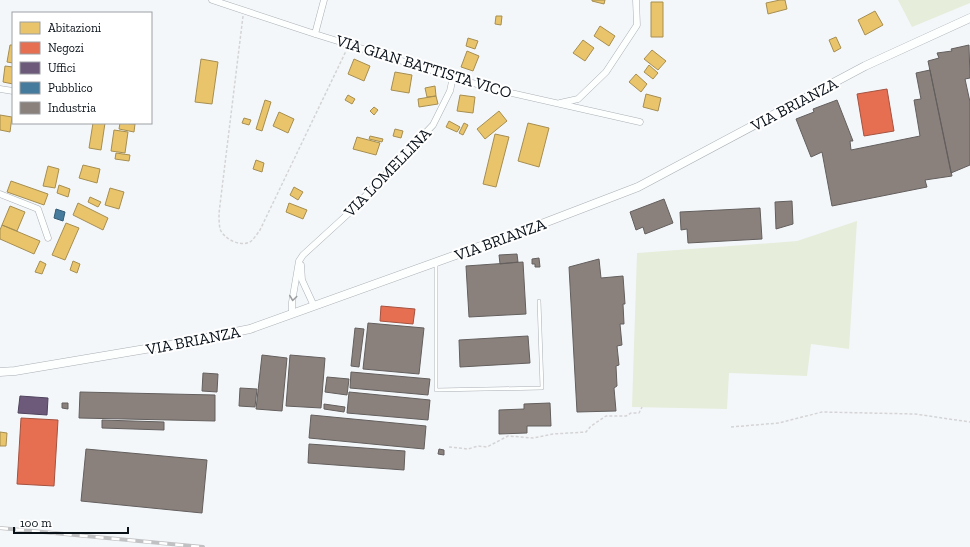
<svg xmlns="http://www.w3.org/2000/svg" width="970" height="547" viewBox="0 0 970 547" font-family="'Zilla Slab',serif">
	<rect width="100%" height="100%" fill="#f4f7fa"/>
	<path fill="#e7eddb" d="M898 0H970V3L912 27Z
		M857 221 849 349 811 344 807 376 729 373 727 409 632 407 637 253 797 241Z"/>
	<path fill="#e9c46a" stroke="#a68e51" d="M592 0H605L604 4 592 1Z
		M780 0H785L787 9 768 14 766 3Z
		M651 2H663V37H651Z
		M875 11 883 25 865 35 858 20Z
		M496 16H502L501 25 495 24Z
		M600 26 615 36 609 46 594 36Z
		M836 37 841 48 834 52 829 40Z
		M468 38 478 41 475 49 466 46Z
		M583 40 594 48 585 61 573 53Z
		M10 45H13V63L7 62Z
		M652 50 666 61 658 70 644 59Z
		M467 51 479 56 473 71 461 67Z
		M201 59 218 62 212 104 195 102Z
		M354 59 370 66 364 81 348 74Z
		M649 65 658 73 653 79 644 72Z
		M5 66 13 67V84L3 82Z
		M395 72 412 75 409 93 391 90Z
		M636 74 647 84 641 92 629 82Z
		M435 86 436 96 427 97 425 88Z
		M646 94 661 98 658 111 643 107Z
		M348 95 355 99 352 104 345 100Z
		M460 95 475 97 473 113 457 111Z
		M436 96 438 104 419 107 418 99Z
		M265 100 271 102 262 131 256 129Z
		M374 107 378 110 374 115 370 111Z
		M499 111 507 121 485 139 477 129Z
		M279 112 294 119 288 133 273 126Z
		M0 115 12 117 10 132 0 130Z
		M244 118 251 120 249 125 242 123Z
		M449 121 460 127 457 132 446 127Z
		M93 123H105L101 150 89 148Z
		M120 123 135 124 134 132 119 129Z
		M464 123 468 125 463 135 459 133Z
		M528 123 549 128 539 167 518 161Z
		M395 129 403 131 401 138 393 136Z
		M114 130 128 132 125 153 111 151Z
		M495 134 509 137 496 187 483 184Z
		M370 136 383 139 382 142 369 139Z
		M357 137 380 143 376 155 353 149Z
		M116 153 130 155 129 161 115 159Z
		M256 160 264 163 262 172 253 169Z
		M83 165 100 169 97 183 79 178Z
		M48 166 59 169 55 188 43 186Z
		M11 181 48 194 44 205 7 192Z
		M59 185 70 189 68 197 57 193Z
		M294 187 303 192 298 200 290 195Z
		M110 188 124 192 119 209 105 205Z
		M90 197 101 202 98 207 88 202Z
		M78 203 108 218 103 230 73 215Z
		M289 203 307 210 303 219 286 212Z
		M10 206 25 212 17 231 2 225Z
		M66 223 79 228 65 260 52 255Z
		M2 225 40 241 34 254 0 239V230Z
		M40 261 46 264 42 274 35 272Z
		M73 261 80 264 77 273 70 270Z
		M0 432 7 433 6 446H0Z"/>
	<path fill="#e76f51" stroke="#a45240" d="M887 89 894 131 864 136 857 94Z
		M381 306 415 309 413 324 380 321Z
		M21 418 58 420 54 486 17 484Z"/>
	<path fill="#6d597a" stroke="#4f435d" d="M20 396 48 398 47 415 18 413Z"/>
	<path fill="#457b9d" stroke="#335b75" d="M56 209 65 212 63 221 54 218Z"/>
	<path fill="#8a817c" stroke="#635f5e" d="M969 45 970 78 965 79 970 102V165L951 173 928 61 939 58 937 53 952 51 951 49Z
		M930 70 952 176 925 180 927 187 832 206 822 152 811 157 796 119 814 112 813 109 837 100 853 141H850L851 150 920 136 914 100 921 99 916 73Z
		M664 199 673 223 645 234 643 227 636 230 630 212Z
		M792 201 793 224 776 229 775 202Z
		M760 208 762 239 688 243 687 229 681 230 680 212Z
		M517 254 518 262 500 264 499 255Z
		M539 258 540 267H535V264H532V259Z
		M599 259 601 278 623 276 625 304H623L624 324H620L622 345 617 346 619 365 616 366 617 386 614 388 616 411 577 412 569 267Z
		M523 262 526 314 469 317 466 266Z
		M368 323 424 328 419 374 363 369Z
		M355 328 364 329 359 367 351 366Z
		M528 336 530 363 460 367 459 340Z
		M262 355 287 358 282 411 256 409Z
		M290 355 325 358 321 408 286 406Z
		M351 372 430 379 428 395 350 388Z
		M203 373 218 374 217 392 202 391Z
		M327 377 349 379 347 395 325 392Z
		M240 388 257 389 255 407 239 406Z
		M80 392 215 395V421L79 418Z
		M349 392 430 400 428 420 347 413Z
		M62 403H68V409L62 408Z
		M550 403 551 426H527V433L499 434V410L524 409V404Z
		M324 404 345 407 344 412 324 409Z
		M311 415 426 426 424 449 309 438Z
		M102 420 164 422V430L102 428Z
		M309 444 405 451 404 470 308 463Z
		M86 449 207 460 202 513 81 501Z
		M439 449 444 450V455L438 454Z"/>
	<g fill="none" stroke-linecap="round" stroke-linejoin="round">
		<defs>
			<path id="service" d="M436 263V390L542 388 539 301"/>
			<path id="minor" d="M212 0 315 34 489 88 640 122
				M315 34 324 0
				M0 89 13 91
				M560 103 578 99 606 72 637 25 636 0
				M0 194 38 209 48 238
				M301 265 302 280 314 306
				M292 314V302L299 261 303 255 349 213 433 125 450 91 453 77"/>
			<path id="tertiary" d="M0 372 15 371 175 344 250 329 531 228 638 187 865 66 970 18"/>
		</defs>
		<use href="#service" stroke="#aab0b5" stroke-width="4"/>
		<use href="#minor" stroke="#aab0b5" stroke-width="7"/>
		<use href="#tertiary" stroke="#aab0b5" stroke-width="9"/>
		<path stroke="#d4d4d5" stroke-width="1.5" stroke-dasharray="3 2" stroke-linecap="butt" d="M243 16 219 213C219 218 219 224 220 229 224 239 240 247 250 242 254 239 257 234 260 230L346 51
			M731 427 779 423 822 412 915 414 970 422
			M449 447 468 449 478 446 487 447 508 436 533 438 553 434 586 432 591 426 606 416H626L631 413H639L642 407"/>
		<use href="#service" stroke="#fdfefe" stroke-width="3"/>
		<use href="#minor" stroke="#fdfefe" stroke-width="6"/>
		<use href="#tertiary" stroke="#fdfefe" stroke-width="8"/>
		<defs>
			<path id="rail" d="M0 528 203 547"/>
		</defs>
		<use href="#rail" stroke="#c0c1c3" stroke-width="4"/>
		<use href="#rail" stroke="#fff" stroke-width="2.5" stroke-dasharray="8" stroke-linecap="butt"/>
	</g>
	<defs><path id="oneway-chevron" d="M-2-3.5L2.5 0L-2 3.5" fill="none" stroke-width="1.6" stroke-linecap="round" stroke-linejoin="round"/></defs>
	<use stroke="#9b9fa2" href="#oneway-chevron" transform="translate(293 298) rotate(98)"/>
	<g text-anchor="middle" stroke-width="4" stroke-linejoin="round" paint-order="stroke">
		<g font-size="16" fill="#081018" stroke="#fff">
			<text transform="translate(424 66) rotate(17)" y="6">VIA GIAN BATTISTA VICO</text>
			<text transform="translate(794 104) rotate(-28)" y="6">VIA BRIANZA</text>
			<text transform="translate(387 172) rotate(-46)" y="6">VIA LOMELLINA</text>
			<text transform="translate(500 239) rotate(-20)" y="6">VIA BRIANZA</text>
			<text transform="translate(193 340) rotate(-11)" y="6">VIA BRIANZA</text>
		</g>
	</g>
	<rect x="12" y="12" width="140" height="112" fill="#ffffff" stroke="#9c9fa3"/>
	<rect x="20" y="22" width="20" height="12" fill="#e9c46a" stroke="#9c9fa3"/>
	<text x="48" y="32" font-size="12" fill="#081018">Abitazioni</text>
	<rect x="20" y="42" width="20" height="12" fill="#e76f51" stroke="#9c9fa3"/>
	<text x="48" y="52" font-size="12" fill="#081018">Negozi</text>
	<rect x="20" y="62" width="20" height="12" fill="#6d597a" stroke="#9c9fa3"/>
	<text x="48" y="72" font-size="12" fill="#081018">Uffici</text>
	<rect x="20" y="82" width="20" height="12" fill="#457b9d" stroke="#9c9fa3"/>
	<text x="48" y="92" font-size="12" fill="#081018">Pubblico</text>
	<rect x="20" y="102" width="20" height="12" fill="#8a817c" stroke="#9c9fa3"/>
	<text x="48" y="112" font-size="12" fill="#081018">Industria</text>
	<path d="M14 527v6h114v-6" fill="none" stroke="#081018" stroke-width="2"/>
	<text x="20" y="527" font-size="12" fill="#081018" stroke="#ffffff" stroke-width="3" paint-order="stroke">100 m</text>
</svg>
